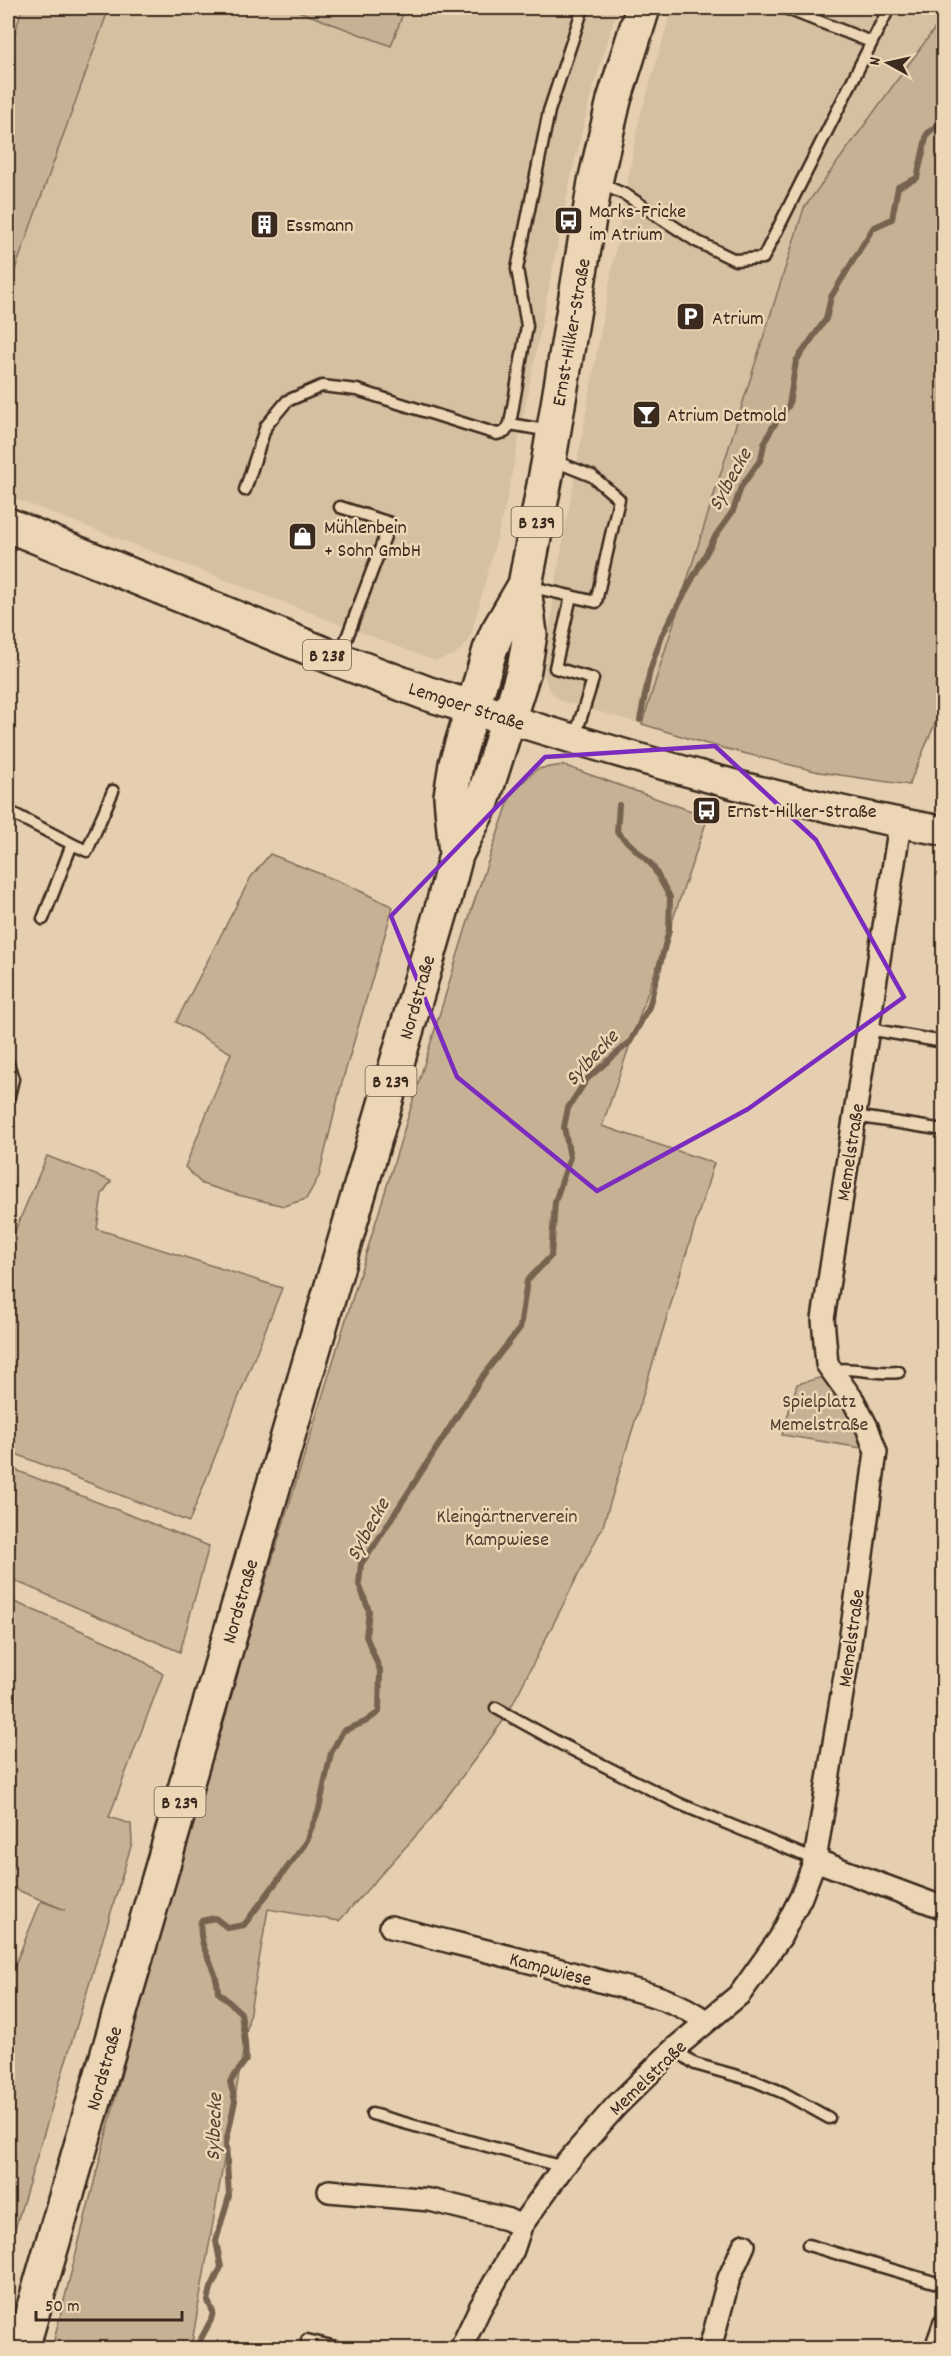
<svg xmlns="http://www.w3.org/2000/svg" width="951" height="2356" viewBox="0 0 951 2356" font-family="Dekko,sans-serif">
	<rect width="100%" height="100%" fill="#e6cfb0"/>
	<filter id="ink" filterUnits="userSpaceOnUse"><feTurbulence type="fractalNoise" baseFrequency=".0167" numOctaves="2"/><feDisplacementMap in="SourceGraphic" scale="12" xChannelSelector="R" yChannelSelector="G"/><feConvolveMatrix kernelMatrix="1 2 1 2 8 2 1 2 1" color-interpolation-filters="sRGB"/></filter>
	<g filter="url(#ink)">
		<path fill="#d6c0a2" d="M109 8H290L391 46 405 8H618L591 95 570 181 506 503 472 632 467 643 454 655 435 661 8 496V290Z
			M672 8H943V17L804 208 642 724 561 701 549 690 544 675 556 580 638 124Z"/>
		<path fill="#c6b195" stroke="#806e5a" stroke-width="1.5" d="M22 8H109L12 278 8 276V57Z
			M290 8H405L391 46Z
			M943 17 944 702 909 785 819 772 707 744 642 724 804 208Z
			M563 765 708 817 602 1126 714 1163 603 1526 506 1717 430 1820 339 1921 268 1909 191 2348H52L155 1942 473 905 512 792 537 769Z
			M270 854 348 885 393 907 341 1086 319 1176 306 1199 284 1206 238 1195 202 1184 185 1167 231 1053 176 1022 251 877Z
			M47 1156 111 1181 102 1194 97 1229 282 1288 189 1522 8 1451V1247Z
			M822 1377C846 1397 856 1417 862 1448L782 1435 797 1384Z
			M8 1467 209 1546 180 1652 8 1578Z
			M8 1599 126 1650 163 1674 109 1817 131 1824 132 1843 8 2252V1982L41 1901 65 1910 8 1886Z"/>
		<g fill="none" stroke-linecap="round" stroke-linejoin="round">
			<path stroke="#766350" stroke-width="6" d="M640 720 650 670 662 635 716 535 733 511 741 487 761 459 764 444 772 428 789 405 796 361 826 319 831 297 873 228 892 219 898 187 917 178 927 134 944 119
				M196 2348 211 2320 213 2312 208 2301 211 2288 221 2267 216 2241 229 2196 226 2143 235 2101 230 2082 246 2060 245 2042 241 2013 218 1992C218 1966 197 1950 201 1921L215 1918 228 1928 244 1925 305 1844 319 1809 331 1753 343 1731 365 1722 379 1712 380 1670 366 1636 369 1611 359 1584 361 1564 374 1546 484 1374 520 1328 527 1281 551 1256 555 1202 570 1157 564 1127 568 1108 587 1079 630 1042 649 1007 669 930 670 897 652 865 617 832 619 805"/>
			<defs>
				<path id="lane" d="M785 8 871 42
					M599 183 626 195 696 241 735 260 763 258 889 8
					M510 424 550 431
					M245 490 266 426 287 401 322 386 357 390 497 434 505 432 510 424 527 326 517 269 549 111 583 8
					M340 507 390 523 340 656
					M528 586 596 602 619 499 592 476 552 460
					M571 596 555 668 593 679 575 737
					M8 811 72 844
					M43 919 72 844 87 851 113 791
					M868 1029 944 1042
					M8 1063 13 1079 8 1100
					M855 1116 944 1130
					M831 1370C854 1366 876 1375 899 1372
					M496 1708 561 1744 680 1804 815 1860
					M674 2049 695 2064 755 2081 784 2093 829 2118
					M372 2114 563 2167
					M808 2245 944 2285
					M307 2340 340 2348"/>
				<path id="street" d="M815 1860 944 1908
					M391 1927C461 1945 531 1961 600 1981 637 1991 676 1998 706 2022
					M329 2191 430 2200 506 2219 521 2226
					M461 2348 480 2308 513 2250 521 2226 563 2167 616 2106 674 2049 740 1994 780 1938 801 1897 815 1860 848 1657 876 1452 867 1427 853 1400 827 1364 823 1319 900 824
					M710 2348 729 2278 744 2245
					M936 2348 944 2325"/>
				<path id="secondary" d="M508 719C651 763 796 805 944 831"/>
				<path id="primary" d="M8 525 339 660 426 693 492 714
					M456 854 451 796 456 764 490 650 497 633 525 585 549 459 595 182 614 100 643 8
					M22 2348 443 905 456 855 482 802 524 670 530 634 524 588"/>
			</defs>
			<use href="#lane" stroke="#3b2a1e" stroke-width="15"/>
			<use href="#street" stroke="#3b2a1e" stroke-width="26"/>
			<use href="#secondary" stroke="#3b2a1e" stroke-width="33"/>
			<use href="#primary" stroke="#3b2a1e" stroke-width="38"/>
			<use href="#lane" stroke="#edd6b6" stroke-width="10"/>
			<use href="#street" stroke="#edd6b6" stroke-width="21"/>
			<use href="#secondary" stroke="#edd6b6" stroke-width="28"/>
			<use href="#primary" stroke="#edd6b6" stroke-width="33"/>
		</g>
	</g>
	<path fill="none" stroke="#7b2cbf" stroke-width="4.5" stroke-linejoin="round" d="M715 746 816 840 904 997 748 1109 597 1191 457 1077 391 916 545 757Z"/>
	<defs>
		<symbol id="bus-square" viewBox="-11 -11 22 22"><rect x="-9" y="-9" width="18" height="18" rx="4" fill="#3b2a1e" stroke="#edd6b6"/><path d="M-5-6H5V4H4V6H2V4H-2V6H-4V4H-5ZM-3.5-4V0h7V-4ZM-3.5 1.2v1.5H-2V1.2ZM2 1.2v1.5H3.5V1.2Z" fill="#fff"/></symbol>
		<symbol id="building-square" viewBox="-11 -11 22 22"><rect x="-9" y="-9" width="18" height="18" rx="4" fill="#3b2a1e" stroke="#edd6b6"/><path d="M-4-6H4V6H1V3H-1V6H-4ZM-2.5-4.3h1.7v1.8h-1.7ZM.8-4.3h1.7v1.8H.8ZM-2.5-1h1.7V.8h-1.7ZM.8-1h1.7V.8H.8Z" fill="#fff"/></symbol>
		<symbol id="parking-square" viewBox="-11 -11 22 22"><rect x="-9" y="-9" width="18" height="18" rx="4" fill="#3b2a1e" stroke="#edd6b6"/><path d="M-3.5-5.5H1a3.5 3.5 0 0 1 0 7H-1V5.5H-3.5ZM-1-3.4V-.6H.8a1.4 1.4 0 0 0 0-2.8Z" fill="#fff"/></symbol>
		<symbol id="bar-square" viewBox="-11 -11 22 22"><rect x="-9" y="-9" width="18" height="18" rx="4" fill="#3b2a1e" stroke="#edd6b6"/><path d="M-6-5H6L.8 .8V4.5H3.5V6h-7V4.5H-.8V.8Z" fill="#fff"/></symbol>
		<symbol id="shop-square" viewBox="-11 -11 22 22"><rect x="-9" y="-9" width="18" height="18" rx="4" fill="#3b2a1e" stroke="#edd6b6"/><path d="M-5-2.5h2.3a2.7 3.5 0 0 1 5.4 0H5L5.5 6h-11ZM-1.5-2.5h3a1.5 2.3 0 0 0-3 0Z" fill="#fff"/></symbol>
	</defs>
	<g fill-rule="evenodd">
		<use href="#bus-square" x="552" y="204" width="33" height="33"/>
		<use href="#building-square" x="248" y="208" width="33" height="33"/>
		<use href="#parking-square" x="674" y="300" width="33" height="33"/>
		<use href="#bar-square" x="630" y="398" width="33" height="33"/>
		<use href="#shop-square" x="286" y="520" width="33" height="33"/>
		<use href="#bus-square" x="690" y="794" width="33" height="33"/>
	</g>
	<g text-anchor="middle" stroke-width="5" stroke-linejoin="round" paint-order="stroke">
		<g fill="#edd6b6" stroke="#705e4c" stroke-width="1.5">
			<rect x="511.5" y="507" width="51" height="30" rx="4.5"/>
			<rect x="303" y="640" width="48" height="30" rx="4.5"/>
			<rect x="365.5" y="1066" width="51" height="30" rx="4.5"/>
			<rect x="154.5" y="1787" width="51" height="30" rx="4.5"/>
		</g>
		<g font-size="18" font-weight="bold" fill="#3b2a1e">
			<text x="537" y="528">B 239</text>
			<text x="327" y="661">B 238</text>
			<text x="391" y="1087">B 239</text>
			<text x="180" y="1808">B 239</text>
		</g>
		<g font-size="20" fill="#3b2a1e" stroke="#edd6b6" text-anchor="start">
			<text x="589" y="217">Marks-Fricke<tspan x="589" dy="23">im Atrium</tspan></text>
			<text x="286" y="231">Essmann</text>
			<text x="712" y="324">Atrium</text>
			<text x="667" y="421">Atrium Detmold</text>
			<text x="324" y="533">Mühlenbein<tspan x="324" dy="23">+ Sohn GmbH</tspan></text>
			<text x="727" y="817">Ernst-Hilker-Straße</text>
		</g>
		<g font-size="20" fill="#3b2a1e" stroke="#edd6b6">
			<text transform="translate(570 332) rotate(-80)" y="7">Ernst-Hilker-Straße</text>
			<text transform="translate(467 705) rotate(18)" y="7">Lemgoer Straße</text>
			<text transform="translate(416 997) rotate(-74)" y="7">Nordstraße</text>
			<text transform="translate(849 1152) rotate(-81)" y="7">Memelstraße</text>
			<text transform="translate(239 1601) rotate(-74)" y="7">Nordstraße</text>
			<text transform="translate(850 1638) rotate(-82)" y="7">Memelstraße</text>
			<text transform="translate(551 1968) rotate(15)" y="7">Kampwiese</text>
			<text transform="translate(103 2068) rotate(-74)" y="7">Nordstraße</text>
			<text transform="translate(647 2077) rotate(-44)" y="7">Memelstraße</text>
		</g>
		<g font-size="20" fill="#503e30" stroke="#edd6b6">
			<text x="819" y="1407">Spielplatz<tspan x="819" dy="23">Memelstraße</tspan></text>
			<text x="507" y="1522">Kleingärtnerverein<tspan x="507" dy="23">Kampwiese</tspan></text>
		</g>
		<g font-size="21" font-style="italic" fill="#544233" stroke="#edd6b6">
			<text transform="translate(729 479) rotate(-61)" y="7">Sylbecke</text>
			<text transform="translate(591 1057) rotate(-47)" y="7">Sylbecke</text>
			<text transform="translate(367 1529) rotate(-61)" y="7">Sylbecke</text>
			<text transform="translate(213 2127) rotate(-88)" y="7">Sylbecke</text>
		</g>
	</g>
	<rect width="951" height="2356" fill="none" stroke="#edd6b6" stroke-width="30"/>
	<rect x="15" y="15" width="921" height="2326" fill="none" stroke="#3b2a1e" stroke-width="2" filter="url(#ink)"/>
	<g transform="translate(888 63) rotate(278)" stroke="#edd6b6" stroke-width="4.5" paint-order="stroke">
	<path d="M0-4.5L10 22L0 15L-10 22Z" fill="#3b2a1e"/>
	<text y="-9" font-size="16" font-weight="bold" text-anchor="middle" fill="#3b2a1e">N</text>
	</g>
	<path d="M36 2311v9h146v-9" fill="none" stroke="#3b2a1e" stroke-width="3"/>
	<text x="45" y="2311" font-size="18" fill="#3b2a1e" stroke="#edd6b6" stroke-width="4.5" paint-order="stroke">50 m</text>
</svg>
